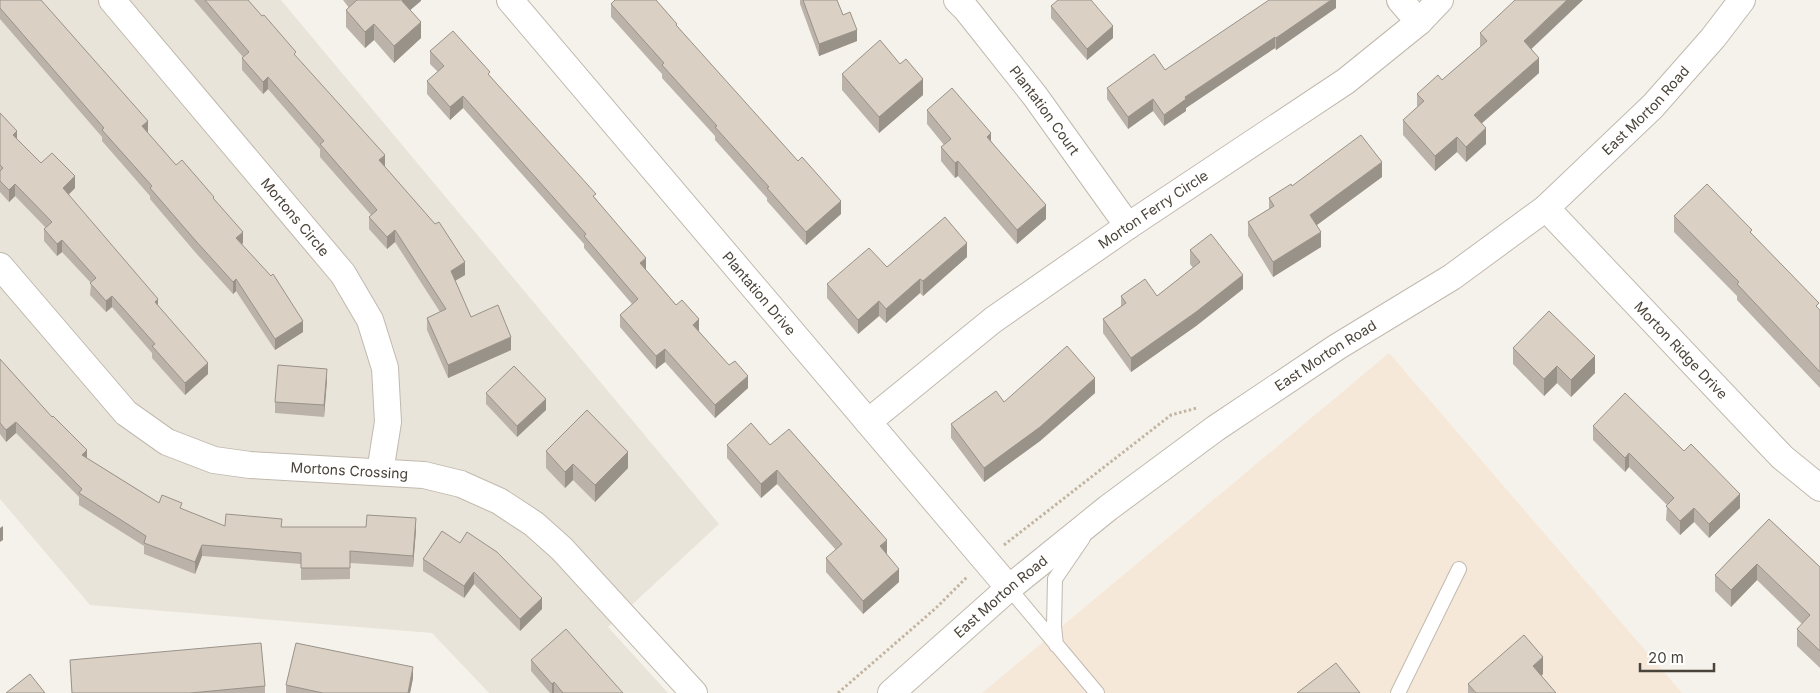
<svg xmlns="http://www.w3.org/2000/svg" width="1820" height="693" viewBox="0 0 1820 693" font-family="Inter,sans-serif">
	<rect width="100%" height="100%" fill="#f5f2ec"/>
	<path fill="#e9e4da" d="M0 0H281L719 524 608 627 668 693H489L432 633 90 605 0 499Z"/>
	<path fill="#f6e8d8" d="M1389 353 1682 693H982Z"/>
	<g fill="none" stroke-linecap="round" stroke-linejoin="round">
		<defs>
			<path id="service" d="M1009 588 1097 693
				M1056 645 1054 626 1055 579 1083 538
				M1398 693 1459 569"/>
			<g id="minor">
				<path id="s1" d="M112 0 343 274 370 320 385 368 388 422 380 472"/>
				<path id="s2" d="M510 0 1009 588"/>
				<path id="s3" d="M957 0 966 9 1035 96 1128 226"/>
				<path d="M1400 0 1419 22"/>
				<path id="s4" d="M1546 208 1782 457 1820 488"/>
				<path id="s5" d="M0 266 126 413 167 442 214 460 250 465 424 475 461 484 499 501 534 524 562 549 694 693"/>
				<path id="s6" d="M868 422 993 320 1128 226 1346 81 1419 22 1440 0"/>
				<path id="s7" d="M891 693 1009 588 1108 508 1216 428 1337 347 1452 277 1546 208 1653 106 1713 38 1742 0"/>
			</g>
		</defs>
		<use href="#service" stroke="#c1b9ae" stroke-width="16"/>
		<use href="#minor" stroke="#c1b9ae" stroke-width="28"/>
		<path stroke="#c2b5a0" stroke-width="3" stroke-dasharray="2.5 2.5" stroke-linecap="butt" d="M1004 545 1171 415 1197 408
			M838 693 936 608 967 577"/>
		<use href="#service" stroke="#fff" stroke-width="14"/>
		<use href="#minor" stroke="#fff" stroke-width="26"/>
	</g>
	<path fill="#bbb3a9" d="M0 0 148 132 147 133 176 165 214 199 243 243 242 244 303 332 275 350 236 291 233 294 195 252 150 199V196L102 141V137L0 19Z
		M194 0H248L296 57 385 167 465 275 455 281 471 317 511 350 448 378 427 330V318L440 312 395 242 387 249 369 229V217L371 215 320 157V149L268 89 263 94 242 70V58L243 57Z
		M343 0H421L410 10 421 38 394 63 374 40 365 48 346 27V10L349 8Z
		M800 0H837L843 15 857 41 819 56 800 4Z
		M1336 0V8L1276 50 1275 48 1186 108V111L1164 126 1153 111 1128 129 1107 99V88L1165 70Z
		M611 4 677 26 841 214 806 245 767 201V198L715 140V136L662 78V74L611 17Z
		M1051 6 1113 38 1087 60 1051 18Z
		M1480 33 1532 49 1539 73 1481 124 1486 144 1466 162 1457 152 1435 171 1403 135V120L1417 107V94L1442 80 1480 47Z
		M430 51 490 76 596 199 646 270 748 388 715 418 665 362 656 369 620 327V315L632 304 584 248V244L463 108 450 120 427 94V81L438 72 430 64Z
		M842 74 923 95 879 133 842 90Z
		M927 110 991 141 1046 219 1017 244 958 176 955 178 941 161V147L944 145 927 124Z
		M0 113 17 139 41 163 75 188 68 195 158 306 208 374 185 395 152 358V353L112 307 106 312 90 295 91 283 62 252 57 256 44 241V229L46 228 15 196 9 202 0 192Z
		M1382 177 1317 225 1321 247 1273 277 1248 236V222L1269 209V198L1292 186Z
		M1674 216 1752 234 1820 310V388L1737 300V296L1674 232Z
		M1190 250 1243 289 1196 326 1131 372 1103 333V319L1121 306V296H1157L1193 268 1190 264Z
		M967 257 923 296 920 293 886 323 879 316 858 334 827 298V284L887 267Z
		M1513 348 1595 373 1571 397 1557 383 1544 396 1513 364Z
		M0 359 87 458 159 503 182 509 225 526 416 530 413 567 350 563V579L301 580V564L202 556 195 574 144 554V546L79 505V497L16 433 6 442 0 434Z
		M327 380 324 417 275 413V402Z
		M486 393 546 410 517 437 486 404Z
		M1095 393 1040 441 984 482 951 438V424L1004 402Z
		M1593 426 1740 508 1709 538 1694 522 1680 535 1666 520 1667 505 1629 467 1625 472 1593 440Z
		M727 445H770L887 554 899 582 863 614 826 572V558L836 550 777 484 761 498 727 458Z
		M546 451 628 468 595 502 573 480 565 488 546 468Z
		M1769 519 1820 567V668L1797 646V629L1802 624 1757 580 1731 607 1715 591V575Z
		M442 531 542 609 520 631 474 584 464 598 423 571V559Z
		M70 660 265 686V693H72Z
		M531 660 623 693H550L531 671Z
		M1543 674 1541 676 1556 693H1468V684Z
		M413 678 410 693H286V685Z"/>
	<path fill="#999289" d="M403 0H421V1L402 17V1Z
		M1331 0H1336V8L1276 50V38Z
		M1567 0H1583L1524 56V41Z
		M421 22V38L394 63V46Z
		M374 24V40L365 48V32Z
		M1113 26V38L1087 60V49Z
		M857 30V41L819 56V44Z
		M1275 37V48L1186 108V111L1164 126V115L1185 97Z
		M1539 58V73L1474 130V115Z
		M268 77V89L263 94V82Z
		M923 79V95L879 133V117Z
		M463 96V108L450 120V107Z
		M1153 99V111L1128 129V117Z
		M148 121V132L142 138V126Z
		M1486 128V144L1466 162V147Z
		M17 131V143L13 135Z
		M991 133V147L987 137Z
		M1457 137V152L1435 171V156Z
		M385 155V168L379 160Z
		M958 161V176L955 178V163Z
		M1382 162V177L1310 230V215Z
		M75 176V188L63 200V188Z
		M15 184V196L9 202V190Z
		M841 201V214L806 245V232Z
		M1046 205V219L1017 244V230Z
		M395 230V242L387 249V237Z
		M243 232V243L236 249V238Z
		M1321 232V247L1273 277V262Z
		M62 240V252L57 256V244Z
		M967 243V257L923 296V281Z
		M646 258V270L640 263Z
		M465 262V275L451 283V271Z
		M1243 275V289L1196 326 1131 372V358Z
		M236 279V291L233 294V282Z
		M920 279V293L886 323V309Z
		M112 296V307L106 312V301Z
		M158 299V310L155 302Z
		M879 301V316L858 334V320Z
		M699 319V332L693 325Z
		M303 321V332L275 350V339Z
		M511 337V350L448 378V365Z
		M665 349V362L656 369V356Z
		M1595 356V373L1571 397V380Z
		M208 363V374L185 395V383Z
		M1557 366V383L1544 396V379Z
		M327 369V380L324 417V405Z
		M748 376V388L715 418V405Z
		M1095 378V393L1040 441 984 482V468Z
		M546 399V410L517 437V426Z
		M16 422V433L6 442V430Z
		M87 450V461L82 455Z
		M628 452V468L595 502V485Z
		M1629 453V467L1625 472V458Z
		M573 464V480L565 488V472Z
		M777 470V484L761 498V484Z
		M1740 494V508L1709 538V524Z
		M1694 508V522L1680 535V521Z
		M416 518V530L413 567V556Z
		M3 526V540L0 542V528Z
		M887 540V554L880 560V546Z
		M202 545V556L195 574V562Z
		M1757 564V580L1731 607V590Z
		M899 569V582L863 614V601Z
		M474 572V584L464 598V586Z
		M542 598V609L520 631V619Z
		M1543 657V674L1533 683V666Z
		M413 667V678L410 693H408Z
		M554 682V693H552V684Z"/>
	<path fill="#dad0c4" stroke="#999289" d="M0 0H41L148 121 142 126 176 165 182 160 214 197 213 198 243 232 236 238 271 276 273 274 303 321 275 339 236 279 233 282 195 240 150 188 152 186 102 130 104 128 0 8Z
		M205 0H248L262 16 264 15 296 52 294 54 385 155 379 160 435 224 439 222 465 262 451 271 471 317 498 305 511 337 448 365 427 318 446 309 395 230 387 237 369 217 377 210 320 144 324 141 268 77 263 82 242 58 249 52Z
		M357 0H403L402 1 421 22 394 46 374 24 365 32 346 10Z
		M615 0H656L677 24 676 25 798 161 802 157 841 201 806 232 767 188 769 187 715 127 717 126 662 65 664 63 611 4Z
		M803 0H837L843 15 850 12 857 30 819 44Z
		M1058 0H1091L1113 26 1087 49 1051 6Z
		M1269 0H1331L1276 38 1275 37 1185 97 1186 99 1164 115 1153 99 1128 117 1107 88 1154 54 1165 70Z
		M1515 0H1567L1524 41 1539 58 1474 115 1486 128 1466 147 1457 137 1435 156 1403 120 1424 101 1417 94 1438 75 1442 80 1487 41 1480 33Z
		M453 31 490 72 488 74 596 194 593 196 646 258 640 263 676 305 682 300 699 319 693 325 729 365 735 361 748 376 715 405 665 349 656 356 620 315 638 299 584 236 586 234 463 96 450 107 427 81 444 66 430 51Z
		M880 40 900 64 906 59 923 79 879 117 842 74Z
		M952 88 991 133 987 137 1046 205 1017 230 958 161 955 163 941 147 951 139 927 110Z
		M0 113 17 131 13 135 41 163 52 153 75 176 63 188 158 299 155 302 208 363 185 383 152 346 155 344 112 296 106 301 90 283 96 278 62 240 57 244 44 229 52 222 15 184 9 190 0 181V171L3 168 0 165Z
		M1361 135 1382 162 1310 215 1321 232 1273 262 1248 222 1274 206 1269 198 1291 184 1292 186Z
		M1707 184 1752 230 1750 232 1819 303 1816 306 1820 310V372L1737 284 1739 282 1674 216Z
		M945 217 967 243 923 281 920 279 886 309 879 301 858 320 827 284 869 248 887 267Z
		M1211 234 1243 275 1196 312 1131 358 1103 319 1126 303 1121 296 1145 279 1157 296 1200 262 1190 250Z
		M1549 311 1595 356 1571 380 1557 366 1544 379 1513 348Z
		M1067 346 1095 378 1040 427 984 468 951 424 996 391 1004 402Z
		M0 359 52 417 53 416 87 450 82 455 159 503 162 495 182 503 180 508 225 526 226 514 282 519 281 527H366L367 515 416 518 413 556 350 551V568H301V553L202 545 195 562 144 543 146 536 79 493 82 489 16 422 6 430 0 423Z
		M278 365 327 369 324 405 275 402Z
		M514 366 546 399 517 426 486 393Z
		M1625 393 1684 451 1691 444 1740 494 1709 524 1694 508 1680 521 1666 506 1674 498 1629 453 1625 458 1593 426Z
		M587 410 628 452 595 485 573 464 565 472 546 451Z
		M751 423 770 445 789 429 887 540 880 546 899 569 863 601 826 558 842 544 777 470 761 484 727 445Z
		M1769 519 1820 567V651L1797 629 1810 615 1757 564 1731 590 1715 575Z
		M442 531 460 543 467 532 497 552 542 598 520 619 474 572 464 586 423 559Z
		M566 629 623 693H563L554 682 552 684 531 660Z
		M1524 635 1543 657 1533 666 1556 693H1476L1468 684Z
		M261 643 265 686 190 693H72L70 660Z
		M296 643 413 667 408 693H323L286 685Z
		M1336 663 1360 693H1297Z
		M30 674 45 693H6Z"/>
	<g text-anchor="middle" stroke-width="4" stroke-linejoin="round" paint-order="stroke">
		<g font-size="14" fill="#4a4339" stroke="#fff">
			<text dy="5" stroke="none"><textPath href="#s7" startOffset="956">East Morton Road</textPath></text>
			<text dy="5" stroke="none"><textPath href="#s3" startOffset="141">Plantation Court</textPath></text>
			<text dy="5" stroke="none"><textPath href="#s6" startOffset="356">Morton Ferry Circle</textPath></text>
			<text dy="5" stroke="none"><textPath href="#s1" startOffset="284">Mortons Circle</textPath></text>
			<text dy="5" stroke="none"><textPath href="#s2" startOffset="385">Plantation Drive</textPath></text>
			<text dy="5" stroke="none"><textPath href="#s4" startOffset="196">Morton Ridge Drive</textPath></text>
			<text dy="5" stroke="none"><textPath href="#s7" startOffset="551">East Morton Road</textPath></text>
			<text dy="5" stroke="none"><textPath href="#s5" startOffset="430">Mortons Crossing</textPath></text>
			<text dy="5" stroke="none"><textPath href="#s7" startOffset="146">East Morton Road</textPath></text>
		</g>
	</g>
	<path d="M1640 663v8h74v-8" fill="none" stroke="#4a4339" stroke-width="2.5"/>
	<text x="1648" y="663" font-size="15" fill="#4a4339" stroke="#ffffff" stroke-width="4" paint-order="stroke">20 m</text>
</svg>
